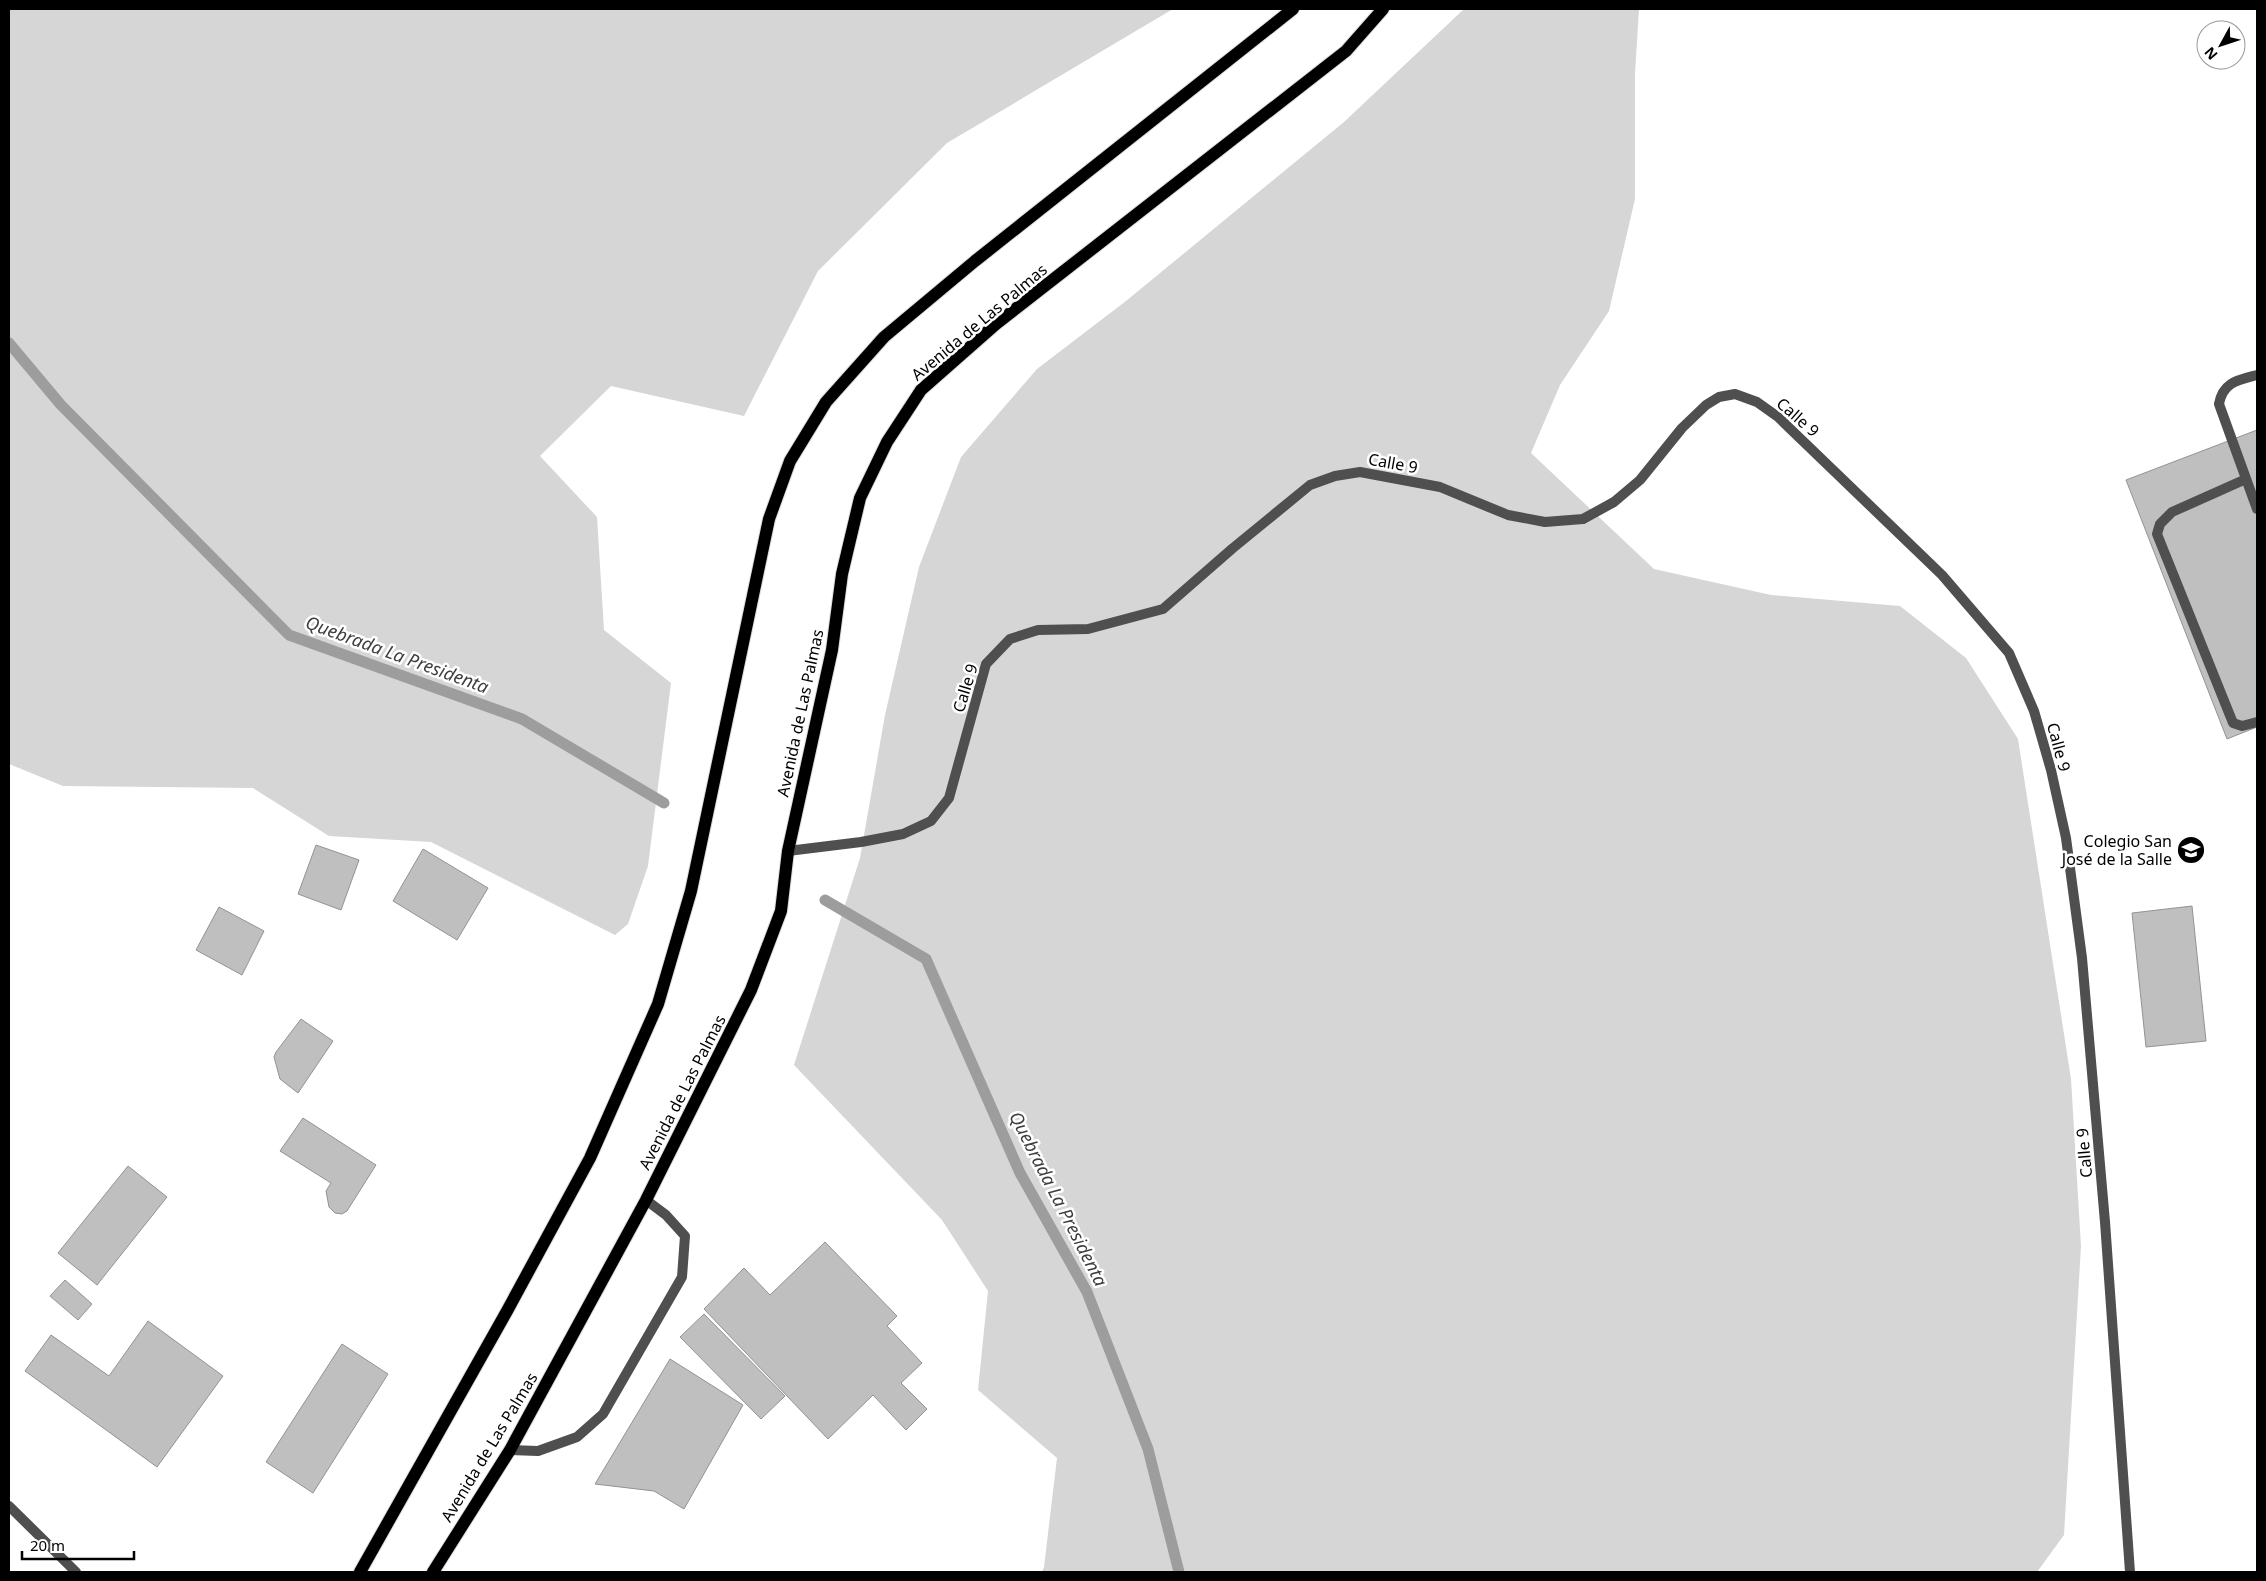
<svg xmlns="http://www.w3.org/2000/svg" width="2266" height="1581" viewBox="0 0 2266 1581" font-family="'Noto Sans',sans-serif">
	<rect width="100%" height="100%" fill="#fff"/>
	<path fill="#d6d6d6" d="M9 9H1173L947 143 818 271 744 416 611 386 540 456 597 517 604 630 671 683 648 866 628 924 615 935 431 842 329 836 253 788 63 786 9 764Z
		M1464 9H1639L1635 73V199L1609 311 1560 385 1531 453 1654 569 1771 595 1900 606 1966 658 2018 739 2071 1079 2081 1246 2064 1535 2037 1572H1042L1044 1567 1057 1458 978 1390 988 1291 942 1220 794 1065 860 858 885 715 919 567 961 457 1037 369 1126 301 1344 122Z"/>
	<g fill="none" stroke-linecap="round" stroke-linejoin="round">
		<path stroke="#9d9d9d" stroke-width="11" d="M9 343 61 405 289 635 522 719 664 803
			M825 900 926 959 1020 1173 1087 1292 1148 1449 1179 1572"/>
	</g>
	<path fill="#bfbfbf" stroke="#939393" d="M2257 430V727L2227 739 2126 480Z
		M316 845 359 860 341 910 298 894Z
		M423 849 488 888 457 940 393 901Z
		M2192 906 2206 1041 2146 1047 2132 913Z
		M219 907 264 931 242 975 196 950Z
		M301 1019 333 1041 298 1093 280 1079 274 1057 276 1052Z
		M303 1118 376 1165 347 1211 342 1214 335 1213 329 1207 326 1191 331 1183 280 1151Z
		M128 1166 167 1197 97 1285 58 1253Z
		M825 1242 897 1316 887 1326 922 1363 901 1383 927 1409 906 1430 873 1395 828 1439 704 1309 744 1268 770 1295Z
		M65 1280 92 1304 78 1320 50 1296Z
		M704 1314 785 1396 761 1419 680 1337Z
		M148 1321 223 1376 157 1467 25 1371 51 1335 109 1376Z
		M342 1344 388 1374 313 1493 266 1462Z
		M670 1359 743 1405 684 1509 654 1491 595 1484Z"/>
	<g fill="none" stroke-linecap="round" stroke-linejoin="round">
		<defs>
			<path id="primary" d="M360 1572 507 1311 590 1158 658 1004 691 891 769 519 790 461 826 402 884 337 975 261 1293 9
				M433 1572 510 1450 646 1200 751 990 781 911 788 851 832 650 842 574 860 498 887 442 921 390 996 324 1346 51 1383 9"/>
		</defs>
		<use href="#primary" stroke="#dbdbdb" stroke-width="14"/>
		<path stroke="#4f4f4f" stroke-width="10" d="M2257 375C2238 380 2223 382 2219 404L2257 509
			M2246 479 2172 512 2160 524 2157 534 2233 723 2242 726 2257 722
			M510 1450 538 1451 577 1437 603 1414 682 1277 685 1236 666 1215 646 1200
			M9 1506 76 1572"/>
		<path stroke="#4f4f4f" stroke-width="10" d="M788 851 861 842 903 834 931 821 949 798 986 664 1010 639 1038 630 1088 629 1163 609 1233 548 1310 485 1335 476 1360 472 1440 487 1508 515 1545 522 1583 519 1614 502 1640 480 1682 428 1706 405 1719 397 1735 394 1757 402 1778 417 1942 575 2009 653 2034 711 2051 770 2066 838 2082 958 2105 1222 2130 1572"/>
		<use href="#primary" stroke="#000" stroke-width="12"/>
	</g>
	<defs>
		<symbol id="university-disc" viewBox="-11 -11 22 22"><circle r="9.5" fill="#000" stroke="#fff"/><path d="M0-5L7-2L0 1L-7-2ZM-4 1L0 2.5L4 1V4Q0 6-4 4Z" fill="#fff"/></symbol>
	</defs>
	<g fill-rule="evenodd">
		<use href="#university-disc" x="2175" y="834" width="32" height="32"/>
	</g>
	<g text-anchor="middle" stroke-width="5" stroke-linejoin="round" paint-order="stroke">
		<g font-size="16" fill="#000" stroke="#fff">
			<text transform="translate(979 322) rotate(-40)" y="6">Avenida de Las Palmas</text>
			<text transform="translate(1798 417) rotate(41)" y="6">Calle 9</text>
			<text transform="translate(1393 463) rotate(10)" y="6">Calle 9</text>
			<text transform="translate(965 688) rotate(-73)" y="6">Calle 9</text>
			<text transform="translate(800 713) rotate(-78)" y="6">Avenida de Las Palmas</text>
			<text transform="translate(2059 747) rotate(75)" y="6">Calle 9</text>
			<text transform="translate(682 1092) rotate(-63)" y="6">Avenida de Las Palmas</text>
			<text transform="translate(2084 1153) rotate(-95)" y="6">Calle 9</text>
			<text transform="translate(489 1447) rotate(-59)" y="6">Avenida de Las Palmas</text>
		</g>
		<g font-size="16" fill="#000" stroke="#fff" text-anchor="end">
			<text x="2172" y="847">Colegio San<tspan x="2172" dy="18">José de la Salle</tspan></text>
		</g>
		<g font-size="18" font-style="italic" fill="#3e3e3e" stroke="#fff">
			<text transform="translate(397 655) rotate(20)" y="6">Quebrada La Presidenta</text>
			<text transform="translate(1058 1199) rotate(63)" y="6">Quebrada La Presidenta</text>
		</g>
	</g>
	<rect width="2266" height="1581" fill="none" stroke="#000000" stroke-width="20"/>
	<g transform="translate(2221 45) rotate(230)"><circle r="24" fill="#ffffff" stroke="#999999"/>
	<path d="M0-4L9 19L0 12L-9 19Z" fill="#000000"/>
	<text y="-8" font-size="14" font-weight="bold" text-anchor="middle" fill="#000000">N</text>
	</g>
	<path d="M22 1551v8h112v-8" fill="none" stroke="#000000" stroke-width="2.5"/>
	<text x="30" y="1551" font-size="15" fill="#000000" stroke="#ffffff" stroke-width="4" paint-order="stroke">20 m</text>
</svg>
